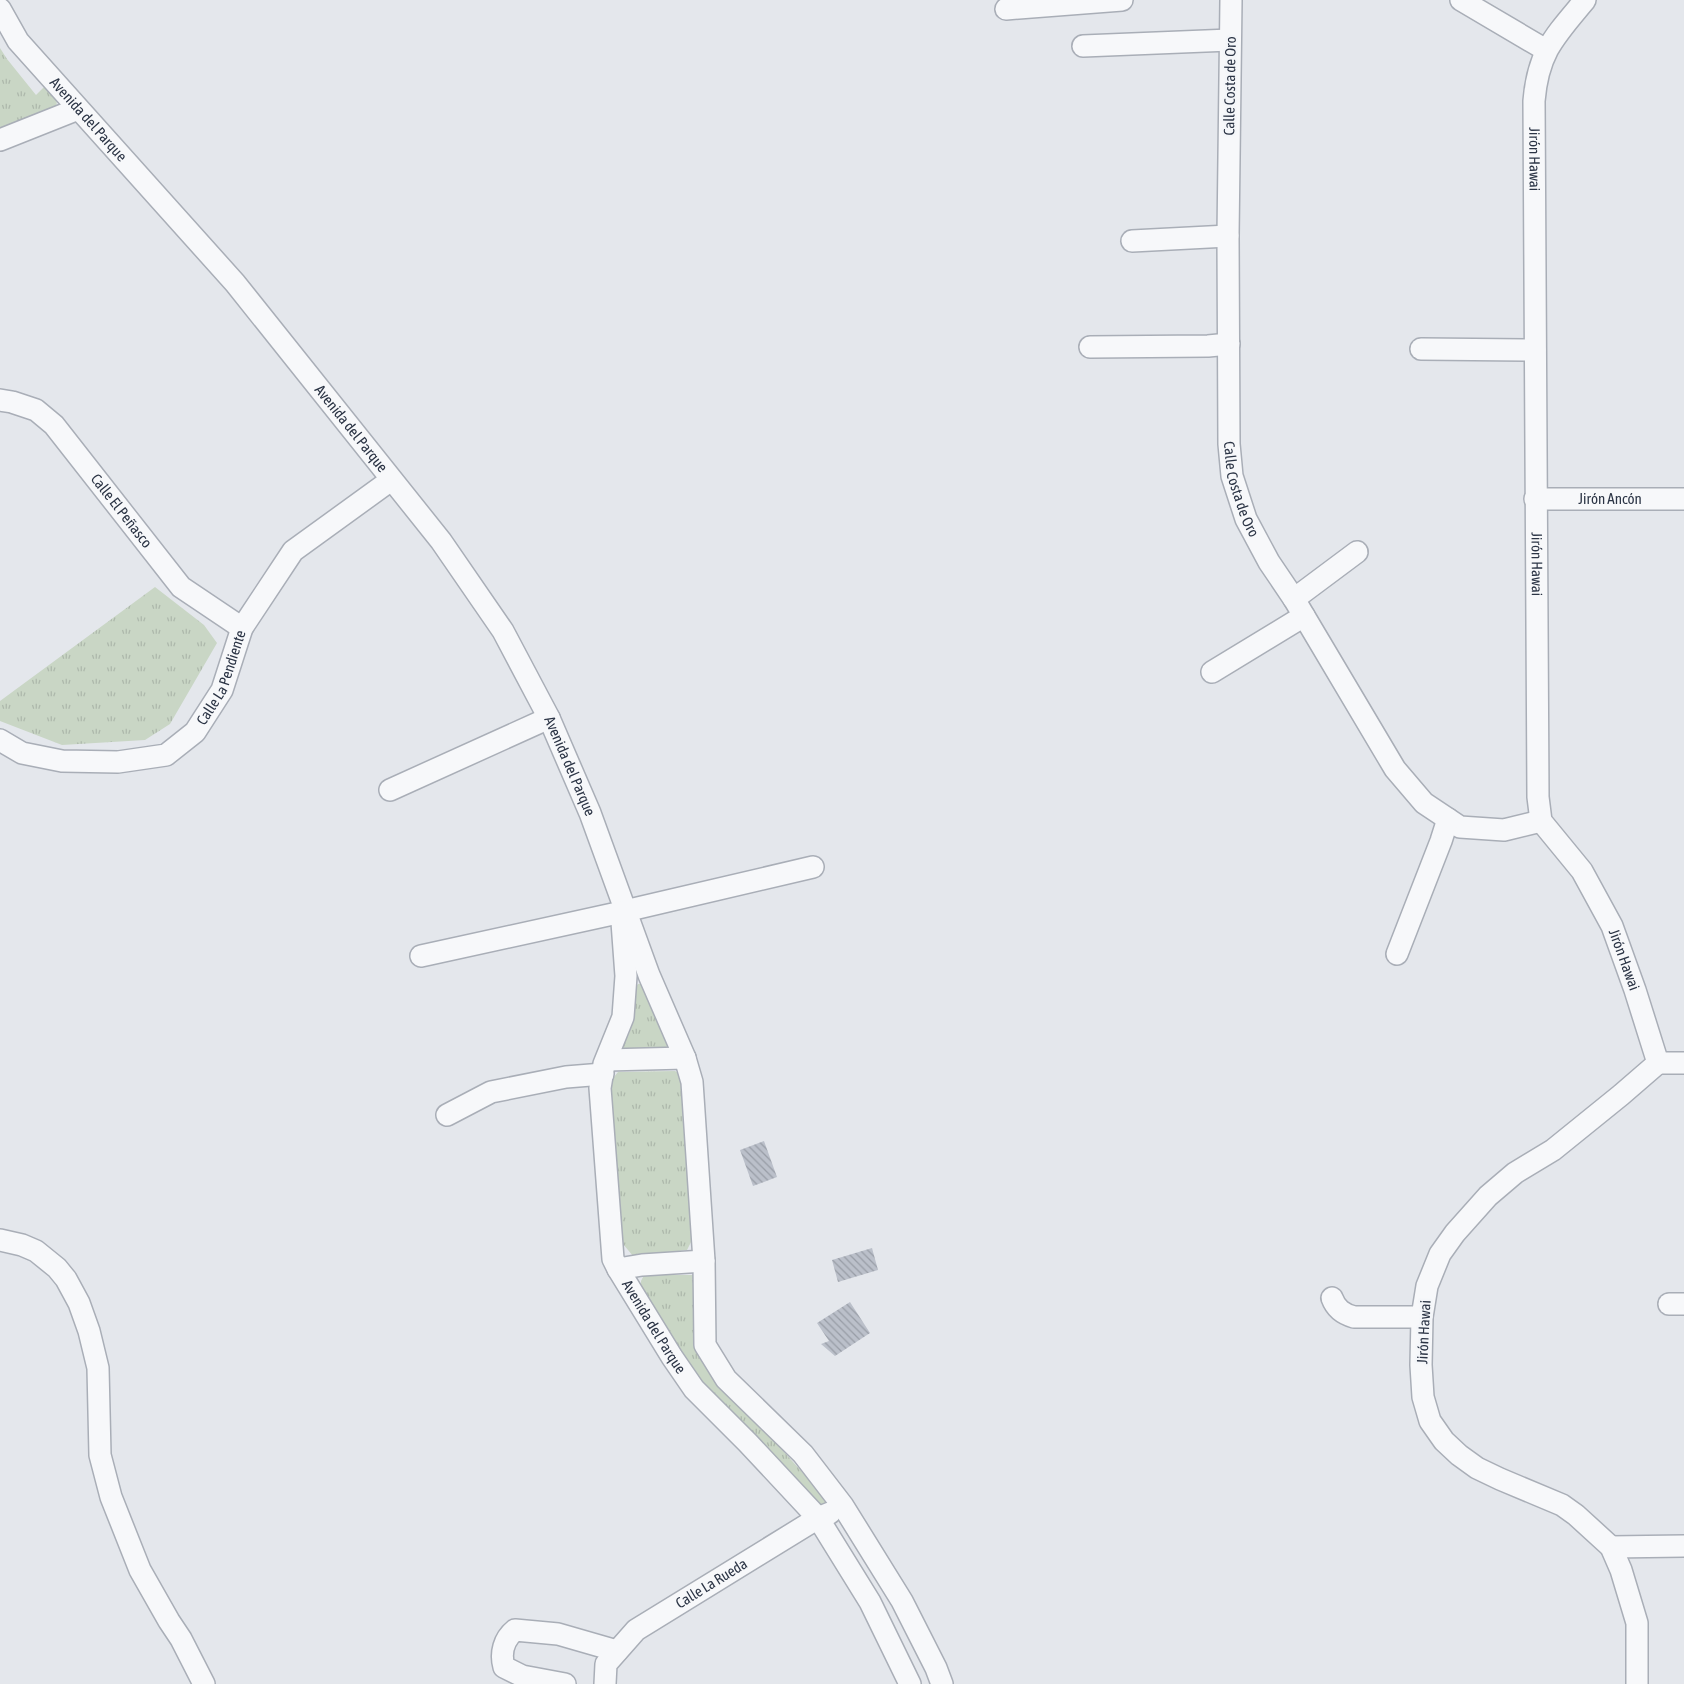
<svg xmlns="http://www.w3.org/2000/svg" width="1684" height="1684" viewBox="0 0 1684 1684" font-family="'Asap Condensed',sans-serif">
	<defs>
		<pattern id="grass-tufts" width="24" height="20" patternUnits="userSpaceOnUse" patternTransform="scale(1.25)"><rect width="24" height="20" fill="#c9d6c5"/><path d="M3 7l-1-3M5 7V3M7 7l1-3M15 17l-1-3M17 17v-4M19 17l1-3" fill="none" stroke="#adb8ab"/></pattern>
		<pattern id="building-back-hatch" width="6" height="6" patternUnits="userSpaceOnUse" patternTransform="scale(1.25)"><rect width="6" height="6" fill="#bbc0ca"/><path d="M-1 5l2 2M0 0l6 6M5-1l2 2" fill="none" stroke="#989da6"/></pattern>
	</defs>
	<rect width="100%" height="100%" fill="#e4e7ec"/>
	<path fill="url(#grass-tufts)" d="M0 48 7 59 36 95 46 85C57 97 60 99 53 115L0 134Z
		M155 587 204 625 217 643 170 724 145 740 62 745 0 721V701Z
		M638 984H644L668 1045 664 1051 624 1054 621 1048 629 1034 635 1011 634 990Z
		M675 1071 682 1075 692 1240 687 1250 633 1256 623 1244 609 1083 618 1072Z
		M644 1275H695L720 1381 830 1503 824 1508 816 1504 698 1379 641 1287V1281Z"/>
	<path fill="url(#building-back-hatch)" d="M764 1141 777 1177 753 1186 740 1150Z
		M872 1248 878 1270 838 1282 832 1260Z
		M850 1302 870 1333 835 1356 821 1344 829 1341 817 1323Z"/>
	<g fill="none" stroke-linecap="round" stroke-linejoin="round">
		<defs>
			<g id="minor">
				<path id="s1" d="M1231 0 1228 236 1229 444 1232 476 1246 519 1269 562 1294 599 1395 769 1424 803 1460 827 1504 830 1541 821"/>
				<path d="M1461 0 1546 50"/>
				<path id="s2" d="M1585 0C1555 36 1538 52 1534 101L1538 797 1541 821 1582 871 1612 926 1635 990 1658 1063 1621 1095 1553 1150 1515 1173 1488 1196 1455 1233 1440 1254 1427 1286 1422 1317 1421 1365 1423 1397 1430 1421 1444 1441 1459 1455 1477 1468 1500 1479 1562 1505 1576 1515 1611 1547 1621 1570 1637 1623V1684"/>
				<path id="s3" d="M0 9 18 41 235 283 441 541 503 631 549 718 590 813 649 975 685 1058 692 1082 704 1261 705 1345 726 1379 803 1454 843 1506 902 1601 936 1668 942 1684"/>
				<path d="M1006 9 1122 0"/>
				<path d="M1083 46 1230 40"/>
				<path d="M0 140 78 109"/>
				<path d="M1132 241 1228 236"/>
				<path d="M1090 347 1208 346 1229 344"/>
				<path d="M1421 349 1535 350"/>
				<path id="s4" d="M0 400 12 402 36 410 54 425 181 587 242 628"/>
				<path id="s5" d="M1535 499H1684"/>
				<path d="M1294 599 1357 552"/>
				<path d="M1212 672 1304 616"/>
				<path id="s6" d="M0 740 22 753 62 761 118 762 166 755 195 732 222 690 242 628 293 551 391 480"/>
				<path d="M390 790 549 718"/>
				<path d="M625 911 813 867"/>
				<path id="s7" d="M622 922 626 976 623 1017 604 1064 600 1088 613 1259 618 1269 672 1357 694 1389 748 1443 818 1518 870 1602 910 1684"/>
				<path d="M1397 954 1441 841 1448 819"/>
				<path d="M421 956 622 912"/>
				<path d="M607 1060 685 1058"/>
				<path d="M1658 1063H1684"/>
				<path d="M447 1115 491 1092 566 1077 603 1074"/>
				<path d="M0 1240 22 1245 36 1251 57 1268 66 1279 79 1303 89 1331 98 1368 100 1455 111 1497 140 1570 169 1621 181 1639 204 1684"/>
				<path d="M618 1269 642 1265 704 1261"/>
				<path d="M1332 1298C1336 1309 1343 1314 1354 1317H1422"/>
				<path d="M1669 1304H1684"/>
				<path d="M1611 1547 1684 1546"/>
				<path d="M565 1684 522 1676 504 1667C500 1653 504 1639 515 1630L558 1634 617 1651"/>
				<path id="s8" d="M605 1684 606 1664 636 1630 818 1518 830 1513"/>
			</g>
		</defs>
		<use href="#minor" stroke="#a9aeb7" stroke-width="24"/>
		<use href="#minor" stroke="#f7f8fa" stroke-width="21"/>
	</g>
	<g text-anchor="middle" stroke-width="5" stroke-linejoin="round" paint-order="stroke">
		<g font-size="15" fill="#2b3445" stroke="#f4f6f9">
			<text transform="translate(1230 86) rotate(-89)" y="5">Calle Costa de Oro</text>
			<text dy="5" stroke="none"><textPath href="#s3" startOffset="142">Avenida del Parque</textPath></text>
			<text dy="5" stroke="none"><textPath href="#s2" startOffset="174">Jirón Hawai</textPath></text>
			<text dy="5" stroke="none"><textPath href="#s3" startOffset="548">Avenida del Parque</textPath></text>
			<text dy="5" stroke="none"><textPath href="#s1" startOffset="491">Calle Costa de Oro</textPath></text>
			<text dy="5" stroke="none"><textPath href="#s5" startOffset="75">Jirón Ancón</textPath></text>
			<text dy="5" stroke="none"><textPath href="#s4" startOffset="170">Calle El Peñasco</textPath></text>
			<text dy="5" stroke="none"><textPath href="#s2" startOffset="579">Jirón Hawai</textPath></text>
			<text dy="5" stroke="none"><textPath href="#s6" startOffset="269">Calle La Pendiente</textPath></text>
			<text dy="5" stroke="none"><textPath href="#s3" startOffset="952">Avenida del Parque</textPath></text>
			<text dy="5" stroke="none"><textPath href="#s2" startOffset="999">Jirón Hawai</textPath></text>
			<text dy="5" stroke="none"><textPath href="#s7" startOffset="421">Avenida del Parque</textPath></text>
			<text transform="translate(1424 1332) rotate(-87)" y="5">Jirón Hawai</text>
			<text dy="5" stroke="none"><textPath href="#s8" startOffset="154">Calle La Rueda</textPath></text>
		</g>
	</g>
</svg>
